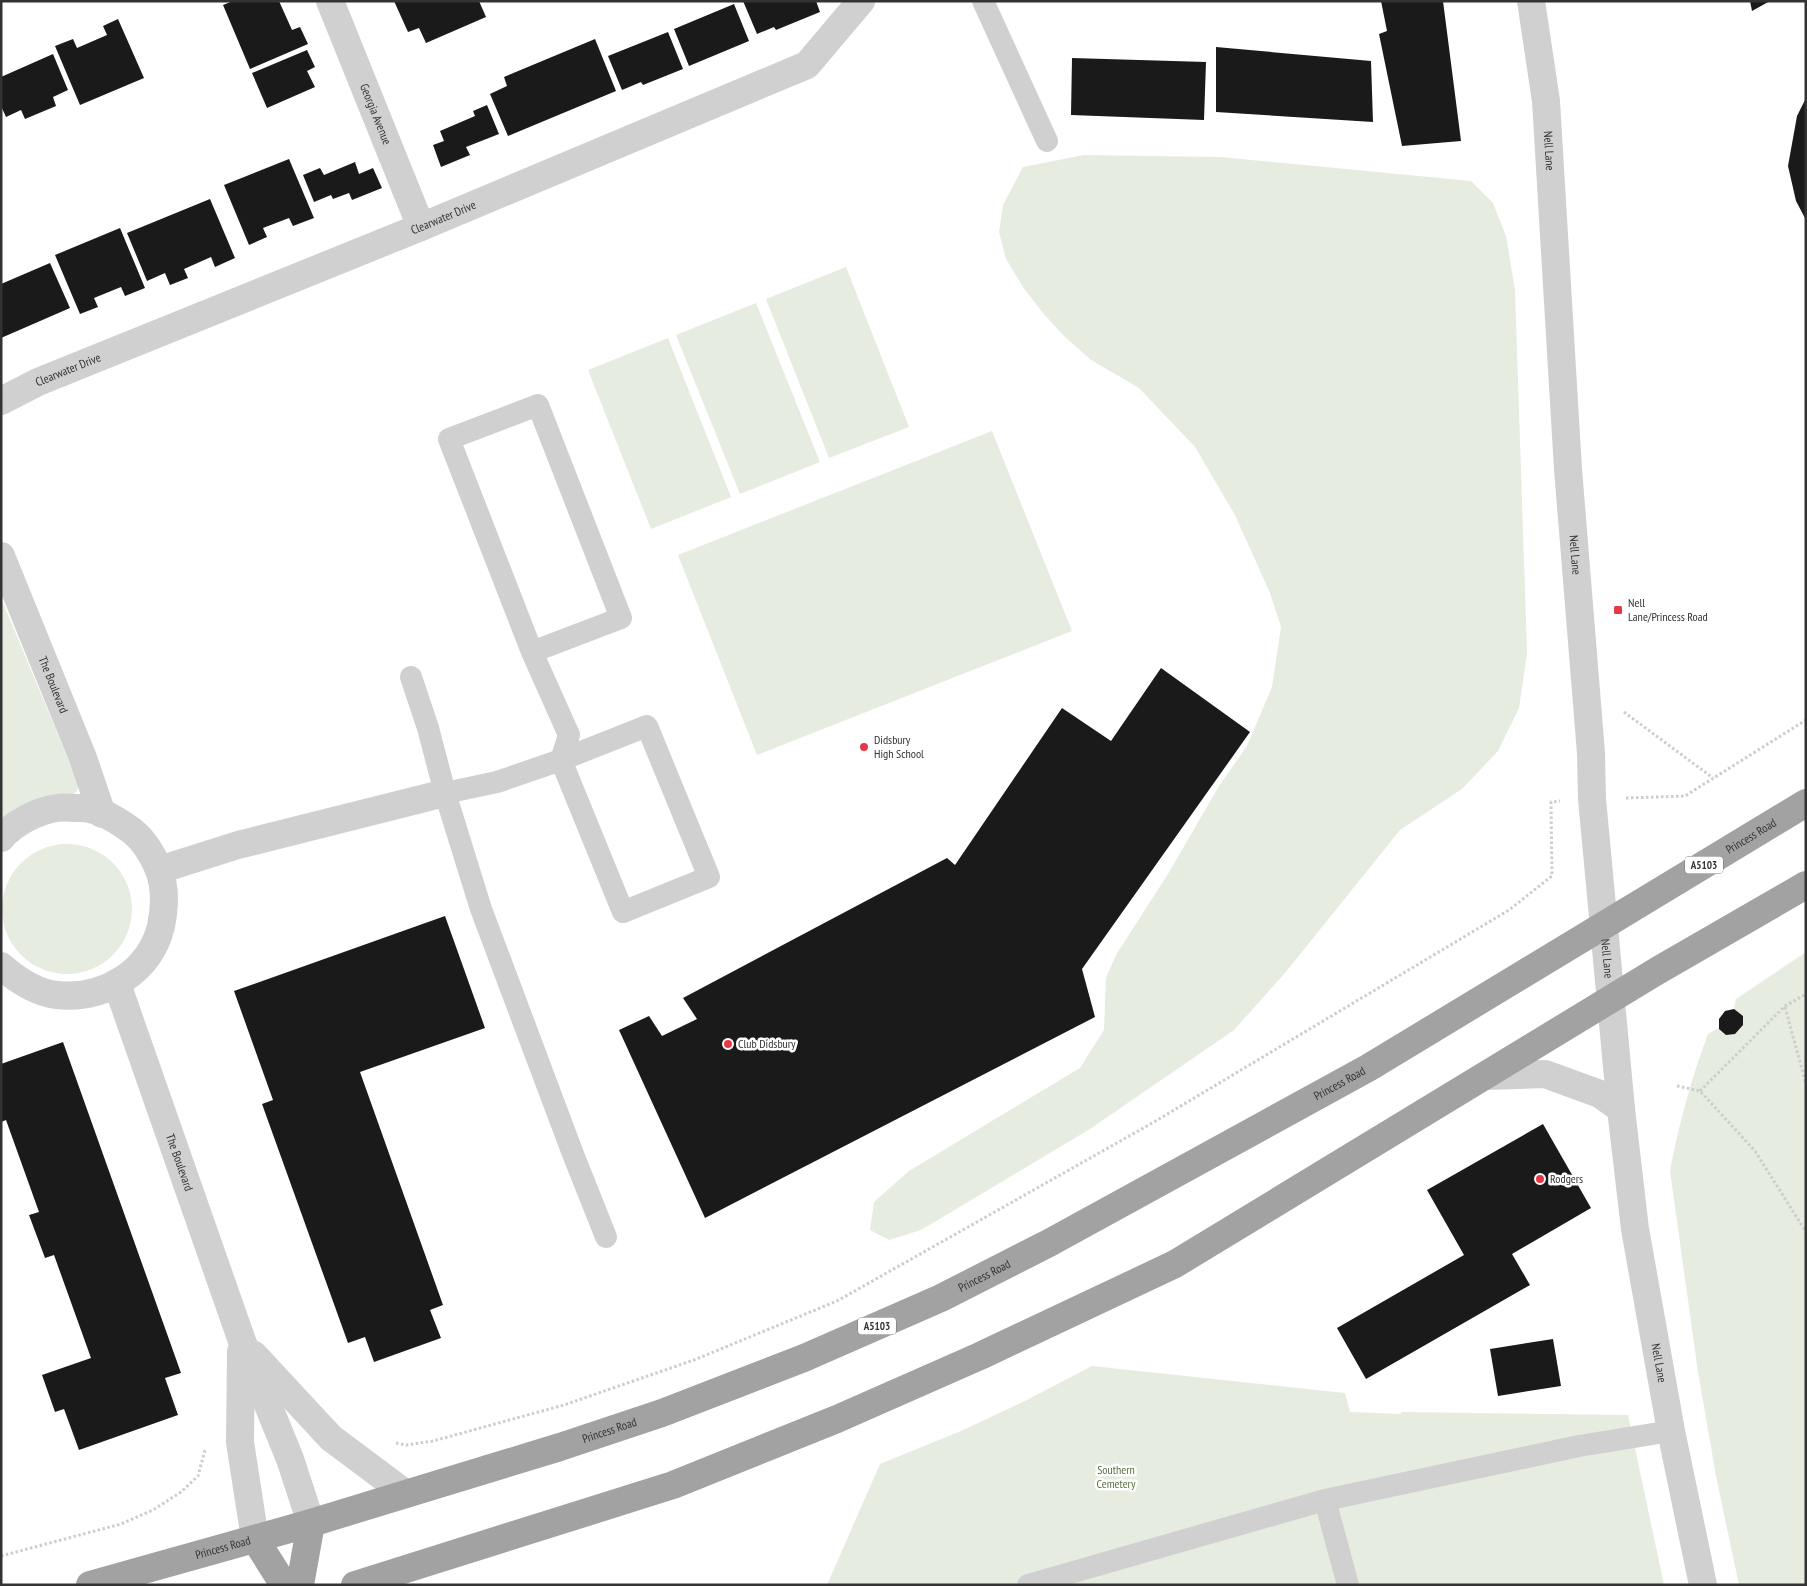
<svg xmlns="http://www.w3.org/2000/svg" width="1807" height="1586" viewBox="0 0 1807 1586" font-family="'PT Sans Narrow',sans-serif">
	<rect width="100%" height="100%" fill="#fff"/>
	<path fill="#e6ecdf" d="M1084 155 1220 157 1471 181 1493 203 1506 236 1515 290 1527 653 1519 708 1498 751 1462 789 1400 830 1285 973 1234 1030 1090 1129 921 1230 889 1240 870 1230 874 1202 909 1171 1080 1068 1104 1030 1106 978 1116 955 1168 874 1219 786 1247 746 1272 687 1281 627 1270 593 1235 515 1195 447 1139 388 1091 360 1064 336 1042 312 1023 287 1006 259 999 232 1003 205 1023 167Z
		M846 267 909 427 829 458 766 299Z
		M756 303 820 462 740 494 676 335Z
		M668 338 731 497 651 529 588 370Z
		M992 431 1072 631 757 755 678 555Z
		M1 598 79 785 77 791 72 795 1 820Z
		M2 909a65 65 0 1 1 130 0a65 65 0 1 1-130 0Z
		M1806 952V1585H1739L1716 1476 1698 1372 1670 1171C1678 1127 1692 1076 1708 1034L1719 1028V1019L1725 1011 1734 1009 1736 999Z
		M1092 1366 1345 1393 1350 1412 1401 1414V1412L1628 1415 1664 1585H827L880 1464 961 1431 1027 1400Z"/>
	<path fill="#1a1a1a" d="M233 1H279L292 30 300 27 308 44 250 69 223 5Z
		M394 1H479L486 17 426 43 419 28 408 32Z
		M743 1H816L820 12 776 30 774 27 757 34Z
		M1381 1H1443L1461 141 1402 146 1379 34 1387 31Z
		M1750 1H1770L1752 11Z
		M734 4 749 41 689 66 674 29Z
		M118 19 144 78 80 105 55 46 73 39 77 48 107 35 103 26Z
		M668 32 683 69 643 85 641 82 622 90 608 56Z
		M595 39 616 91 508 136 490 94 507 86 504 77Z
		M1216 47 1371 61 1373 122 1216 112Z
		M307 50 315 67 307 71 315 87 267 108 252 73Z
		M53 54 68 90 53 97 56 106 25 119 21 110 6 117 1 106V77Z
		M1072 58 1206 62 1204 120 1071 115Z
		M1806 98V220L1796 201 1788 166 1797 116Z
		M487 105 499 134 466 147 470 155 441 167 433 145 444 141 440 131 475 116 473 111Z
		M289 159 314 218 293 226 289 218 263 228 267 237 249 245 224 185Z
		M355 162 359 174 373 168 382 188 352 200 349 193 333 199 331 195 314 202 303 175 320 168 324 175Z
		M210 199 235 258 215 267 211 257 184 269 188 278 170 285 165 273 147 281 127 233Z
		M120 228 145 288 125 296 121 287 94 298 98 307 80 314 55 255Z
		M50 263 70 308 1 338V284Z
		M1161 668 1250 732 1082 969 1095 1017 705 1218 619 1030 649 1016 662 1036 697 1019 683 998 947 858 955 865 1062 708 1111 741Z
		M445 916 485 1028 360 1072 443 1305 430 1310 441 1338 374 1362 365 1337 348 1343 262 1104 273 1100 234 991Z
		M1734 1009 1743 1016V1025L1735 1034 1726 1035 1719 1029V1019L1725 1011Z
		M63 1042 181 1373 165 1378 178 1415 79 1450 64 1409 55 1412 42 1375 91 1358 54 1255 45 1258 29 1215 39 1212 6 1120 1 1122V1064Z
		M1543 1124 1591 1208 1512 1254 1530 1285 1366 1379 1337 1328 1464 1255 1427 1190Z
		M1553 1339 1561 1386 1498 1396 1490 1349Z"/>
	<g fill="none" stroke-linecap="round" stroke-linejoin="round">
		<path stroke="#cdcdcd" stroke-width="3" stroke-dasharray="2.5 2.5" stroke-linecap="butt" d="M1624 712 1713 778
			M1626 798 1685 796 1806 720
			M1785 1007 1806 1084
			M1677 1086 1700 1091 1755 1151 1806 1232
			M1700 1091 1785 1006 1806 994
			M396 1443 406 1445 433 1441 564 1405 694 1360 837 1301 1154 1122 1509 910 1552 876 1551 802 1560 801
			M1 1556 121 1524 153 1510 181 1492 198 1476 205 1450"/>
		<path stroke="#d0d0d0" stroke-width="22" d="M983 1 1047 141
			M538 405 621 618 532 652 449 439Z
			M411 677 428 728 445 793 481 909 573 1154 606 1237
			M445 793 497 782 561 760 647 726 709 877 623 912 561 760 569 735 532 652
			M1325 1500 1348 1585
			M1028 1585 1325 1500 1579 1446 1671 1431"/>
		<g stroke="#d0d0d0" stroke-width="28">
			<path id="s1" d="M330 1 421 227"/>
			<path id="s2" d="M1 401 38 382 421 227 807 65 861 1"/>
			<path id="s3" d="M1 556 83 758 102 814"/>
			<path d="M1 838C14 823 37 811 57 808 64 807 72 808 80 808 97 808 114 818 128 828 143 838 152 853 159 870 166 889 165 907 161 926 150 972 104 1000 57 995 37 993 16 979 1 966"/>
			<path d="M159 870 238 845 445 793"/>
			<path id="s4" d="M117 984 242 1341 290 1459 311 1523"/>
			<path d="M241 1352 240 1442 255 1539"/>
			<path d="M254 1355 331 1438 406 1494"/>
		</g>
		<g stroke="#d0d0d0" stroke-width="28">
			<path id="s5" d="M1531 1 1546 101 1568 469 1591 753 1592 799 1621 1109 1635 1229 1671 1431 1703 1585"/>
			<path d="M1486 1076 1545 1074 1600 1094 1621 1109"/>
		</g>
		<g stroke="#a2a2a2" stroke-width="28">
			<path d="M255 1539 284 1585"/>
			<path id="s6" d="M90 1585 311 1523 560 1447 662 1413 804 1358 941 1298 1049 1243 1368 1068 1806 803"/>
			<path d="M300 1585 311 1523"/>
			<path d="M355 1585 673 1485 837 1419 980 1356 1175 1264 1657 971 1806 885"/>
		</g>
	</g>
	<g fill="#e63946" stroke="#fff" stroke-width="2">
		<rect x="1613" y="605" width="10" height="10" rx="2.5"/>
		<circle cx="864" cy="747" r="5"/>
		<circle cx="728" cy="1044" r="5"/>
		<circle cx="1540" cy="1179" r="5"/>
	</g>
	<g text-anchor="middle" stroke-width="5" stroke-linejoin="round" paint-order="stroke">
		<g fill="#fff" stroke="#707070" stroke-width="1">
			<rect x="1685" y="856.5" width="38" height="17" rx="4"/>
			<rect x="858" y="1317.5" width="38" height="17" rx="4"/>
		</g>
		<g font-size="11" font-weight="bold" fill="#333">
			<text x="1704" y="869">A5103</text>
			<text x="877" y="1330">A5103</text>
		</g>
		<g font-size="12" fill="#333" stroke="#fff">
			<text dy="4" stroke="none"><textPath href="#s1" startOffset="122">Georgia Avenue</textPath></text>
			<text dy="4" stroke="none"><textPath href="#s5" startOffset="151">Nell Lane</textPath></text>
			<text dy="4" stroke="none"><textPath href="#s2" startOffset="479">Clearwater Drive</textPath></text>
			<text dy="4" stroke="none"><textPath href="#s2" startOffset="74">Clearwater Drive</textPath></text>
			<text dy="4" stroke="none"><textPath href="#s5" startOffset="556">Nell Lane</textPath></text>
			<text dy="4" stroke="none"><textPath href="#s3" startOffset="139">The Boulevard</textPath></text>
			<text dy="4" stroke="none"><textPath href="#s6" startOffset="1832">Princess Road</textPath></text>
			<text dy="4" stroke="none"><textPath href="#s5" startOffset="961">Nell Lane</textPath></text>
			<text dy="4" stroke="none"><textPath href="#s6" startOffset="1352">Princess Road</textPath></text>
			<text dy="4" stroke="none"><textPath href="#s4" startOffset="189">The Boulevard</textPath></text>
			<text dy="4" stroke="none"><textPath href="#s6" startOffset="948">Princess Road</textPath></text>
			<text dy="4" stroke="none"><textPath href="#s5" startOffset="1369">Nell Lane</textPath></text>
			<text dy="4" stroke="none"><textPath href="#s6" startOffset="542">Princess Road</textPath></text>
			<text dy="4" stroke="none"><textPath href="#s6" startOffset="138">Princess Road</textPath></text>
		</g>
		<g font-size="12" fill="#333" stroke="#fff" text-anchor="start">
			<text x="1628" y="607">Nell<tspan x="1628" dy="14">Lane/Princess Road</tspan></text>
			<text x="874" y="744">Didsbury<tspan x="874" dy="14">High School</tspan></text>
			<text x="738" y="1048">Club Didsbury</text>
			<text x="1550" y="1183">Rodgers</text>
		</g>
		<g font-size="12" fill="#56703f" stroke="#fff">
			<text x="1116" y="1474">Southern<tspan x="1116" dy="14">Cemetery</tspan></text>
		</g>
	</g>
	<rect width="1807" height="1586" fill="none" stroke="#333333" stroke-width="5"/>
</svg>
